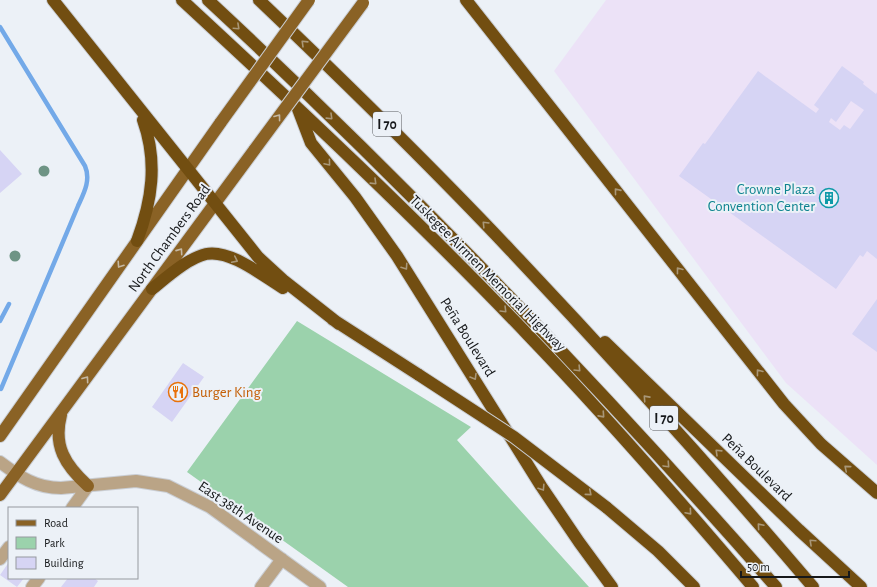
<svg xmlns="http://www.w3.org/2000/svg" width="877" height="587" viewBox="0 0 877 587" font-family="'Alegreya Sans',sans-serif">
	<rect width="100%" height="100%" fill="#ecf1f7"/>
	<path fill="#ece2f7" d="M606 0H877V465L786 383 554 71Z"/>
	<path fill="#9bd2ac" d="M297 321 471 427 457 440 589 587H348L187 472Z"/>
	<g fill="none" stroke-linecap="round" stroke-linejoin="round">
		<path stroke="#73a9e8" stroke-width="4.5" d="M0 27 85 166C91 180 84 193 78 206L1 389
			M0 321 9 304"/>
	</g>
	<path fill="#d6d4f4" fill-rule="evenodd" d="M842 66 864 82 863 84 876 94 877 92V259L867 251 863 257 860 255 836 289 679 176 703 143 705 144 758 71 816 113 819 109 814 105ZM851 101 864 110 850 129 844 125 840 130 829 122 831 118 836 122Z
		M0 150 22 174 0 193Z
		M877 299V352L852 334Z
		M183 363 204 377 172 422 152 407Z
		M9 562V578H24L17 587 0 575Z
		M68 578H94L98 581 94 587H61Z"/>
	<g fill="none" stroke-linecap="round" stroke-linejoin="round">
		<defs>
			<path id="minor" d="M0 462C20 477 36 488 61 488L136 481 168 486 210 507 320 587
				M72 508 88 486
				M0 559 9 547
				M32 587 39 578
				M261 587 282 559"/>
			<path id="major" d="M61 415C53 446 65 465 88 486
				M0 436 221 122
				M0 495 255 149"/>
			<path id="highway" d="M53 0 258 257 283 280 339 324
				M182 0C300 109 417 219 528 335 606 416 680 501 753 587
				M208 0C407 185 596 382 776 587
				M259 0C345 82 430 165 512 252 615 361 716 473 813 587
				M466 0 784 404 821 444 877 493
				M298 109 311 143 355 197 397 256 541 486 579 542 612 587
				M137 241C152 201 158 162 143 120
				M152 289C166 278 188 258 206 254 230 249 263 276 283 288
				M332 319 419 375
				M605 342 799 530 861 587
				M606 507 658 551 694 587"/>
		</defs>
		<use href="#minor" stroke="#caced4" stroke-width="14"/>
		<use href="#major" stroke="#caced4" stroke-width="14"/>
		<use href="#highway" stroke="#caced4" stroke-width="14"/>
		<use href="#minor" stroke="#baa486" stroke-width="12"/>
		<use href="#major" stroke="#8a6225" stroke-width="12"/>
		<use href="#highway" stroke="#724e11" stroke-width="12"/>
		<defs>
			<path id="major-bridge" d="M221 122 309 0
				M255 149 363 3"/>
			<path id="highway-bridge" d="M419 375 514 437 606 507"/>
		</defs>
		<use href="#major-bridge" stroke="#caced4" stroke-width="14" stroke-linecap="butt"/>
		<use href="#highway-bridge" stroke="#caced4" stroke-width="14" stroke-linecap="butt"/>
		<use href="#major-bridge" stroke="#8a6225" stroke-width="12"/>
		<use href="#highway-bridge" stroke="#724e11" stroke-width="12"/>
	</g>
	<g fill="#6e9485">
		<circle cx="44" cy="171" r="5.5"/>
		<circle cx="15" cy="256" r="5.5"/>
	</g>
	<defs><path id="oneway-chevron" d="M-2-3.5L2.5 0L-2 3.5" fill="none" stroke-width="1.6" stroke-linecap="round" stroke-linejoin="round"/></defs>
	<g stroke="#a99778">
		<use href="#oneway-chevron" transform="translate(237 27) rotate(43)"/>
		<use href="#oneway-chevron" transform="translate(304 43) rotate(-136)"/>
		<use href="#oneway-chevron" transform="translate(330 117) rotate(44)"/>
		<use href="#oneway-chevron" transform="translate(328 163) rotate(50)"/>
		<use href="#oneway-chevron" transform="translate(374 182) rotate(44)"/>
		<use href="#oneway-chevron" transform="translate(617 191) rotate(-129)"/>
		<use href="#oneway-chevron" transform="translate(485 224) rotate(-134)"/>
		<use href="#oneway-chevron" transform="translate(235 260) rotate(26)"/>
		<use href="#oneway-chevron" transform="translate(405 267) rotate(56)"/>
		<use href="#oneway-chevron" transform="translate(679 270) rotate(-128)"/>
		<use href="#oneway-chevron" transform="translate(504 310) rotate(45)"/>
		<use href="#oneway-chevron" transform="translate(578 369) rotate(46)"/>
		<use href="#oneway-chevron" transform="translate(759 372) rotate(-128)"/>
		<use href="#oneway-chevron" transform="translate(474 377) rotate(59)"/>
		<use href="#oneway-chevron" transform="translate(646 398) rotate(-132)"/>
		<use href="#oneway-chevron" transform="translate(602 415) rotate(48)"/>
		<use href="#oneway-chevron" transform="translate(718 452) rotate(-136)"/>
		<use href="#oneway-chevron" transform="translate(667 465) rotate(47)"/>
		<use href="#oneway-chevron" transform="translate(847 468) rotate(-140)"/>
		<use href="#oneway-chevron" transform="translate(542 488) rotate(57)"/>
		<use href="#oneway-chevron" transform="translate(589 493) rotate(40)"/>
		<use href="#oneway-chevron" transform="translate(689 512) rotate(49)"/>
		<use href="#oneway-chevron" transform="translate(760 526) rotate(-131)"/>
		<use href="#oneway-chevron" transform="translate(812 542) rotate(-137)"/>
	</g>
	<g stroke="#c5b8a3">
		<use href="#oneway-chevron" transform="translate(278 117) rotate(-53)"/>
		<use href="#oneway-chevron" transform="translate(180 251) rotate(-55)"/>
		<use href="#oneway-chevron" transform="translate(120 265) rotate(124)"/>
		<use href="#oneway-chevron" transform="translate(86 379) rotate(-54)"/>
	</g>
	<defs>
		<symbol id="building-ring" viewBox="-11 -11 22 22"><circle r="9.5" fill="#ecf1f7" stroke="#0f9aa8" stroke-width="1.5"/><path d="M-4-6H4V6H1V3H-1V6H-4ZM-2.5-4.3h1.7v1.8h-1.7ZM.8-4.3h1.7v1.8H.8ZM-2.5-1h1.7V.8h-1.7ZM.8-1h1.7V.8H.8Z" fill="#0f9aa8"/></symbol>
		<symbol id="restaurant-ring" viewBox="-11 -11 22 22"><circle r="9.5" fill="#ecf1f7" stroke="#e8710a" stroke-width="1.5"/><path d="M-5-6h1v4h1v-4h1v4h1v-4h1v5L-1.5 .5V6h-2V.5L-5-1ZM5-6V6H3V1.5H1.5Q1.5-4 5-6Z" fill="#e8710a"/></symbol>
	</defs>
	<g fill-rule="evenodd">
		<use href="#building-ring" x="818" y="187" width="22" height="22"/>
		<use href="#restaurant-ring" x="167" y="381" width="22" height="22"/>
	</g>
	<g text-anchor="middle" stroke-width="4" stroke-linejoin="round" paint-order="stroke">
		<g fill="#ecf1f7" stroke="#56595c" stroke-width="1">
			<rect x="373" y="112" width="28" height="24" rx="3"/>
			<rect x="650" y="406" width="28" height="24" rx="3"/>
		</g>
		<g font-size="14" font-weight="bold" fill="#16181a">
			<text x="387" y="129">I 70</text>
			<text x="664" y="423">I 70</text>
		</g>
		<g font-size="15" fill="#0d838f" stroke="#ecf1f7" text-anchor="end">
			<text x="815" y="194">Crowne Plaza<tspan x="815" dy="17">Convention Center</tspan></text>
		</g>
		<g font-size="15" fill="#16181a" stroke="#ecf1f7">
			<text transform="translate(169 238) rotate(-54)" y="5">North Chambers Road</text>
			<text transform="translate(488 273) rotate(45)" y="5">Tuskegee Airmen Memorial Highway</text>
			<text transform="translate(468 337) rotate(58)" y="5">Peña Boulevard</text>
			<text transform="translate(757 467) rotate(44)" y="5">Peña Boulevard</text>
			<text transform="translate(241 512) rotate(34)" y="5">East 38th Avenue</text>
		</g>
		<g font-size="15" fill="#c56008" stroke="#ecf1f7" text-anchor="start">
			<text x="192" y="397">Burger King</text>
		</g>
	</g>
	<rect x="8" y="507" width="130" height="72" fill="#ecf1f7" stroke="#969a9f"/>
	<rect x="16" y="520" width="20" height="6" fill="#8a6225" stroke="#969a9f"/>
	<text x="44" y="527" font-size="12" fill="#16181a">Road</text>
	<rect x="16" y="537" width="20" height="12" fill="#9bd2ac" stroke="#969a9f"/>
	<text x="44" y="547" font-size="12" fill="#16181a">Park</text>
	<rect x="16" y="557" width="20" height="12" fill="#d6d4f4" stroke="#969a9f"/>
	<text x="44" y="567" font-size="12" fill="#16181a">Building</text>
	<path d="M741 571v6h108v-6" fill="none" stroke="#16181a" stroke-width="2"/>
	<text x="747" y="571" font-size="12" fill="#16181a" stroke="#ecf1f7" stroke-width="3" paint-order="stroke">50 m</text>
</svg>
